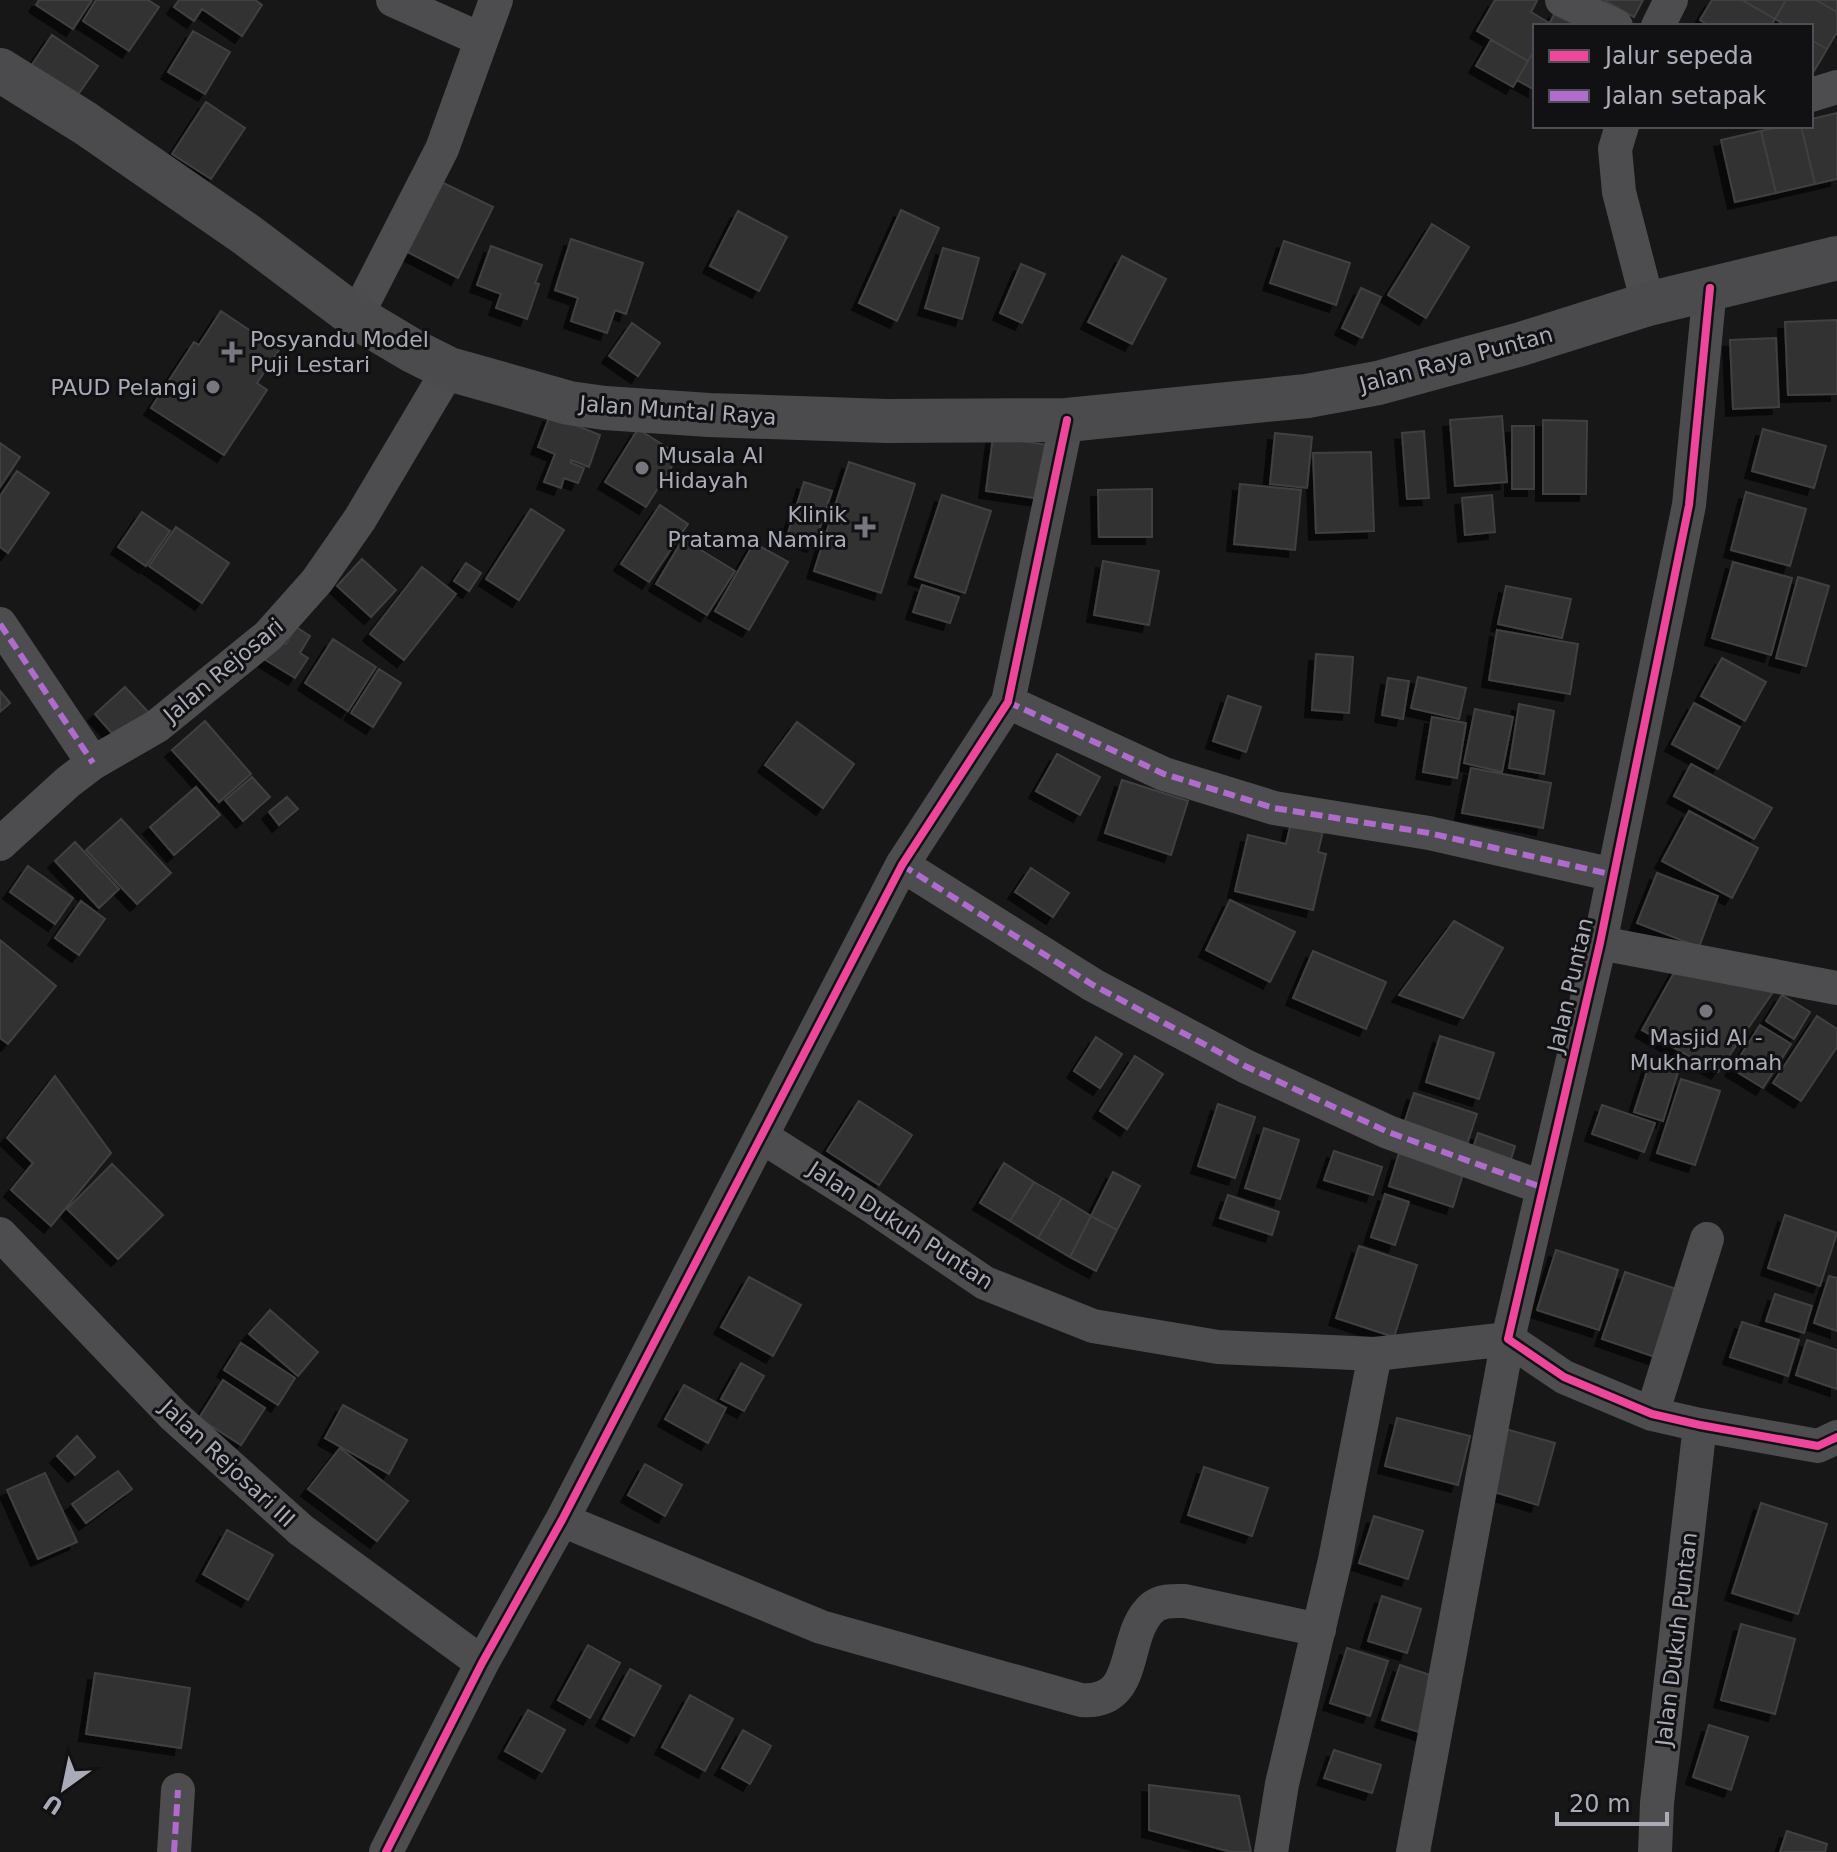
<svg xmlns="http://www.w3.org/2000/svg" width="1837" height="1852" viewBox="0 0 1837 1852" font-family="'DejaVu Sans',sans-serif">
	<defs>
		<filter id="shadow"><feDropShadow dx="-7" dy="7" stdDeviation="0" flood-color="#0009"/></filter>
	</defs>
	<rect width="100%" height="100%" fill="#171717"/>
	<path fill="#313132" stroke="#404043" stroke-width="2" filter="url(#shadow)" d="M39 0H92L73 29 36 5Z
		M96 0H148L159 7 129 51 83 21Z
		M179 0H255L262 5 242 36 202 9 194 21 174 7Z
		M1495 0H1535L1537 1 1531 12 1549 23 1548 26H1535V49L1528 61 1477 31Z
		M1604 0H1643L1634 17Z
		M1712 0H1742L1775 19 1771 26H1710L1700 20Z
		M1742 0H1786L1775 19Z
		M1786 0H1816L1837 12V32L1827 49 1811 40V26H1787L1775 19Z
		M1816 0H1837V12Z
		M1556 11 1582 26H1548Z
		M193 31 230 52 205 94 168 72Z
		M52 35 98 66 75 99 29 69Z
		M1491 40 1528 61 1513 87 1476 66Z
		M1811 40 1827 49 1811 76Z
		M1535 49V90L1517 80Z
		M206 102 245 128 211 179 172 154Z
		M1837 113V179L1815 184 1801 126H1811V119Z
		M1781 126H1801L1815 184 1776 193 1761 131Z
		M1761 131 1776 193 1735 202 1721 140Z
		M433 178 493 207 458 278 398 247Z
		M901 210 939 228 897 321 859 303Z
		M738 211 787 237 759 291 710 266Z
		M1432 224 1469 247 1426 318 1388 295Z
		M571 239 643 263 626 314 615 310 607 333 571 321 578 298 555 290Z
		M1284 241 1350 263 1336 305 1270 283Z
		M491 246 542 265 535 283 539 284 527 319 496 308 501 294 477 285Z
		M943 248 979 258 962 319 925 308Z
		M1122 256 1166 279 1132 344 1088 322Z
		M1021 264 1045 274 1022 323 1000 313Z
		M1361 288 1381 297 1362 338 1342 328Z
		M221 311 279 350 257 383 267 390 224 455 151 408 194 342 199 345Z
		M1837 320V394L1788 395 1785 322Z
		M632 323 660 343 638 376 609 356Z
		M1776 338 1779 407 1733 409 1730 340Z
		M550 415 600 435 589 467 571 460V463L584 468 578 483 564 478 561 488 544 482 555 454 538 447Z
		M1502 416 1507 482 1455 486 1450 420Z
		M1543 420 1587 421 1586 494H1543Z
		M1512 426H1534V489H1512Z
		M638 429 679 455 646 507 605 482Z
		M1763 429 1826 446 1814 488 1752 471Z
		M1424 431 1429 498 1407 499 1402 433Z
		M1275 433 1312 437 1307 488 1270 484Z
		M993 437 1048 445 1041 499 986 491Z
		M0 443 20 457 0 487Z
		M1371 452 1374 531 1316 533 1313 453Z
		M849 462 915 484 881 593 814 571Z
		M17 471 49 493 8 553 0 547V496Z
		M804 482 832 491 814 545 787 536Z
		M1240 484 1301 490 1295 550 1234 544Z
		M1152 489V537H1099L1098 490Z
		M1746 492 1806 509 1790 566 1731 550Z
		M942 495 991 511 965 593 915 577Z
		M1492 495 1495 532 1465 535 1462 498Z
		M660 505 688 524 649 582 621 564Z
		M531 509 564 530 519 600 486 579Z
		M142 512 170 531 146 566 118 547Z
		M176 527 229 563 202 603 149 566Z
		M683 539 735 571 707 615 656 584Z
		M754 543 788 562 749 630 715 611Z
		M362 559 396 590 371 617 337 586Z
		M1103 561 1159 571 1149 625 1094 615Z
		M1733 562 1792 578 1771 655 1712 638Z
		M466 563 481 573 469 591 454 581Z
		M422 567 456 594 404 660 370 634Z
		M1798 577 1829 586 1806 666 1776 658Z
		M922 585 959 597 950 623 913 612Z
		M1506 586 1571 599 1562 638 1498 624Z
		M296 627 310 636 300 653 308 658 295 678 264 659 277 639 286 644Z
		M1497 630 1578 644 1570 694 1489 680Z
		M333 639 376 667 348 711 305 683Z
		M1316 654 1353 657 1349 713 1312 710Z
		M1722 658 1766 682 1745 721 1701 696Z
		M379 669 401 683 373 727 351 713Z
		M1418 677 1466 688 1459 719 1411 708Z
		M1388 678 1409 681 1403 719 1382 715Z
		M125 687 150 714 119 741 95 714Z
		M0 691 10 703 0 712Z
		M1228 696 1261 707 1246 752 1213 741Z
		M1694 703 1740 727 1718 769 1672 744Z
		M1519 704 1554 711 1544 774 1509 768Z
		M1475 709 1513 717 1502 772 1464 763Z
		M1432 717 1466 723 1457 778 1423 772Z
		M205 721 251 774 219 802 172 750Z
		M797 722 854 764 823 808 765 765Z
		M1057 754 1100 777 1080 815 1036 791Z
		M1691 764 1772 808 1754 839 1674 796Z
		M1471 768 1551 783 1543 828 1462 813Z
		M252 777 270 797 243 821 225 800Z
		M1122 780 1188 801 1171 855 1105 833Z
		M196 787 220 815 174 855 150 827Z
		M287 797 298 809 279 825 269 812Z
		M1689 811 1758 848 1732 898 1662 861Z
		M121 819 171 873 137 904 86 850Z
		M1291 823 1323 831 1318 852 1326 854 1313 910 1235 891 1248 835 1286 844Z
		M75 842 119 889 99 908 55 861Z
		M28 866 73 898 55 924 10 892Z
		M1031 868 1069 893 1053 917 1015 892Z
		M1657 873 1718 896 1699 947 1637 923Z
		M1230 900 1295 932 1270 982 1206 950Z
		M81 901 105 919 79 955 55 938Z
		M1454 921 1503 948 1463 1018 1399 995Z
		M0 940 56 986 8 1044 0 1038Z
		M1313 951 1386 982 1366 1029 1293 998Z
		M1679 964 1773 992 1718 1072 1642 1030Z
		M1782 995 1810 1012 1794 1039 1766 1021Z
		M1817 1016 1837 1029V1047L1801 1101 1773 1083Z
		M1760 1025 1791 1044 1763 1088 1732 1069Z
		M1440 1036 1494 1053 1479 1099 1426 1082Z
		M1096 1037 1122 1054 1100 1088 1074 1071Z
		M1135 1056 1163 1074 1127 1129 1100 1111Z
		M1650 1062 1678 1072 1663 1121 1634 1112Z
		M55 1076 111 1153 51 1226 11 1190 33 1163 7 1138Z
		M1681 1079 1720 1091 1695 1165 1657 1153Z
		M1414 1093 1477 1114 1466 1147 1403 1127Z
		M859 1101 912 1135 879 1185 827 1151Z
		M1218 1104 1255 1117 1235 1178 1198 1166Z
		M1602 1105 1655 1123 1644 1152 1592 1134Z
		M1264 1128 1299 1140 1280 1199 1245 1188Z
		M1478 1133 1515 1146 1507 1172 1469 1160Z
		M1334 1151 1382 1167 1373 1195 1324 1180Z
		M1399 1153 1463 1174 1453 1207 1389 1186Z
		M1004 1163 1034 1182 1010 1221 980 1203Z
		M112 1164 163 1215 118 1259 67 1209Z
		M1113 1172 1140 1186 1117 1230 1091 1216Z
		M1034 1182 1062 1198 1038 1238 1010 1221Z
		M1385 1194 1409 1202 1395 1245 1371 1237Z
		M1228 1195 1279 1212 1272 1235 1220 1218Z
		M1062 1198 1091 1216 1070 1257 1038 1238Z
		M1785 1215 1837 1233 1820 1286 1768 1268Z
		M1091 1216 1117 1230 1096 1271 1070 1257Z
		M1359 1246 1417 1265 1394 1337 1336 1318Z
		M1556 1250 1618 1270 1599 1330 1537 1310Z
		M1625 1272 1676 1289 1655 1357 1602 1339Z
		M1829 1276 1837 1278V1331L1814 1323Z
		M749 1277 801 1305 773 1356 721 1327Z
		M1775 1294 1812 1306 1804 1333 1766 1321Z
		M270 1310 318 1352 298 1376 249 1334Z
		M1742 1322 1799 1340 1788 1376 1730 1357Z
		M1807 1340 1837 1350V1389L1796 1375Z
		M241 1343 295 1378 278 1405 224 1370Z
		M741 1363 764 1376 744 1411 721 1399Z
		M223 1380 265 1408 241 1445 199 1418Z
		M684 1385 726 1408 708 1443 665 1419Z
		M343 1405 407 1440 389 1474 325 1438Z
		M1397 1418 1470 1436 1458 1485 1385 1466Z
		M1502 1428 1555 1443 1538 1505 1484 1489Z
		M77 1436 95 1457 75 1475 57 1456Z
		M340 1448 408 1501 377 1541 308 1489Z
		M645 1464 682 1485 665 1516 628 1495Z
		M1204 1467 1268 1488 1252 1536 1188 1515Z
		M118 1471 132 1489 86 1523 72 1504Z
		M45 1473 77 1542 38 1559 7 1490Z
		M1761 1503 1827 1524 1798 1614 1732 1593Z
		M1374 1516 1423 1531 1408 1579 1359 1563Z
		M227 1530 273 1555 248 1600 203 1574Z
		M1382 1596 1421 1609 1407 1653 1368 1641Z
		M1741 1624 1795 1639 1775 1714 1721 1700Z
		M588 1645 620 1663 590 1718 558 1700Z
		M1347 1648 1388 1661 1370 1716 1330 1703Z
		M1400 1665 1442 1679 1425 1734 1382 1720Z
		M630 1669 661 1686 634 1736 603 1719Z
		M95 1673 190 1688 181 1748 86 1734Z
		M690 1695 733 1719 705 1771 662 1747Z
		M528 1710 565 1730 542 1772 505 1751Z
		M1709 1725 1748 1737 1731 1790 1693 1777Z
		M743 1730 771 1746 750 1784 722 1768Z
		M1334 1750 1381 1765 1372 1793 1324 1778Z
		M1149 1785 1239 1796 1251 1852H1231L1149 1830Z
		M1787 1831 1827 1844 1825 1852H1780Z"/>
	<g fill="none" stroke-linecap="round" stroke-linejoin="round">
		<path stroke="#4d4d50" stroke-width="34" d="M393 0 480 39
			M1562 0 1616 26
			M1658 26 1671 0
			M1811 95 1837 87
			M1622 126 1615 149 1619 192 1648 304
			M1710 288 1689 505 1600 943 1508 1339 1564 1377 1652 1414 1700 1425 1818 1446 1837 1437
			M356 317 442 149 496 0
			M0 624 93 763
			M1008 702 1164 774 1274 808 1429 833 1614 875
			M0 844 68 782 93 763 157 726 268 636 317 581 360 519 449 369
			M902 865 1093 985 1245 1066 1388 1132 1541 1187
			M1600 943 1837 988
			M761 1136 870 1205 985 1283 1093 1326 1218 1347 1375 1354 1508 1339 1413 1852
			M0 1234 173 1415 301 1530 482 1663
			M1652 1414 1707 1239
			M562 1520 821 1627 1081 1700C1141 1705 1120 1635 1153 1607 1162 1600 1174 1601 1185 1601L1319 1630
			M174 1852 178 1790
			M386 1852 482 1663 562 1520 902 865 1008 702 1067 420
			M1271 1852 1282 1784 1335 1560 1375 1354
			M1655 1852 1657 1803 1700 1425"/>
		<path stroke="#4b4b4e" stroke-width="44" d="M0 70 85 123 247 235 356 317 413 351 449 369 474 376 569 403 605 408 709 415 886 421 1067 420 1307 396 1378 383 1521 344 1648 304 1837 258"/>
		<path stroke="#b06ccc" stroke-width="6" stroke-dasharray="12 6" stroke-linecap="butt" d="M0 624 93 763
			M1008 702 1164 774 1274 808 1429 833 1614 875
			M902 865 1093 985 1245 1066 1388 1132 1541 1187
			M174 1852 178 1790"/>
		<defs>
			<path id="cycleway" d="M1710 288 1689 505 1600 943 1508 1339 1564 1377 1652 1414 1700 1425 1818 1446 1837 1437
				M386 1852 482 1663 562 1520 902 865 1008 702 1067 420"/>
		</defs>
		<use href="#cycleway" stroke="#111113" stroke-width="13"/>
		<use href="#cycleway" stroke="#ed469a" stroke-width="8"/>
	</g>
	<g fill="#76777f" stroke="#111113" stroke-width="3">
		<path d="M228 340h8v8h8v8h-8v8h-8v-8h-8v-8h8z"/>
		<circle cx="213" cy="387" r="8"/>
		<circle cx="642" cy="468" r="8"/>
		<path d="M861 515h8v8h8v8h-8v8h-8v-8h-8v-8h8z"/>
		<circle cx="1706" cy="1011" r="8"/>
	</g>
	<g text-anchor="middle" stroke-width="6" stroke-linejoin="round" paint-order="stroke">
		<g font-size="22" fill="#a9abb7" stroke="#111113" text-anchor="start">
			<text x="250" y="347">Posyandu Model<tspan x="250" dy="25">Puji Lestari</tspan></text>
			<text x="197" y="395" text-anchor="end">PAUD Pelangi</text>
			<text x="658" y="463">Musala Al<tspan x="658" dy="25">Hidayah</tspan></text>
			<text x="847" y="522" text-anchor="end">Klinik<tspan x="847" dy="25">Pratama Namira</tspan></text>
			<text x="1706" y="1045" text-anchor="middle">Masjid Al -<tspan x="1706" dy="25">Mukharromah</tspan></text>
		</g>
		<g font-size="22" fill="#a9abb7" stroke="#111113">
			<text transform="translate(1456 359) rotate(-15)" y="8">Jalan Raya Puntan</text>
			<text transform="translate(678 410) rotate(4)" y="8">Jalan Muntal Raya</text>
			<text transform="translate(223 670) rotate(-40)" y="8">Jalan Rejosari</text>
			<text transform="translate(1570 985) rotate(-77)" y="8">Jalan Puntan</text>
			<text transform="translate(901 1225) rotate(33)" y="8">Jalan Dukuh Puntan</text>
			<text transform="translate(228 1463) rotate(43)" y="8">Jalan Rejosari III</text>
			<text transform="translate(1676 1639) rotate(-83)" y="8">Jalan Dukuh Puntan</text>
		</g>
	</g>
	<rect x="1533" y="24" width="280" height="104" fill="#111113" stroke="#4e4f55" stroke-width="2"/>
	<rect x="1549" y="50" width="40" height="12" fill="#ed469a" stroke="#4e4f55" stroke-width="2"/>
	<text x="1605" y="64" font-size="24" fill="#a9abb7">Jalur sepeda</text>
	<rect x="1549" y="90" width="40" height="12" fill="#b06ccc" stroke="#4e4f55" stroke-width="2"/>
	<text x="1605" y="104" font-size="24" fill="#a9abb7">Jalan setapak</text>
	<g transform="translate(64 1788) rotate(213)" stroke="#111113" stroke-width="6" paint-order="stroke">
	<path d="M0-6L14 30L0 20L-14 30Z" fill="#a9abb7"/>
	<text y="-12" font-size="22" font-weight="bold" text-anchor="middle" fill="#a9abb7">U</text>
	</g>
	<path d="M1557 1812v12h110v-12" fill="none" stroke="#a9abb7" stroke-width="4"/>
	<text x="1569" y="1812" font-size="24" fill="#a9abb7" stroke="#111113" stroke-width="6" paint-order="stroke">20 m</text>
</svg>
